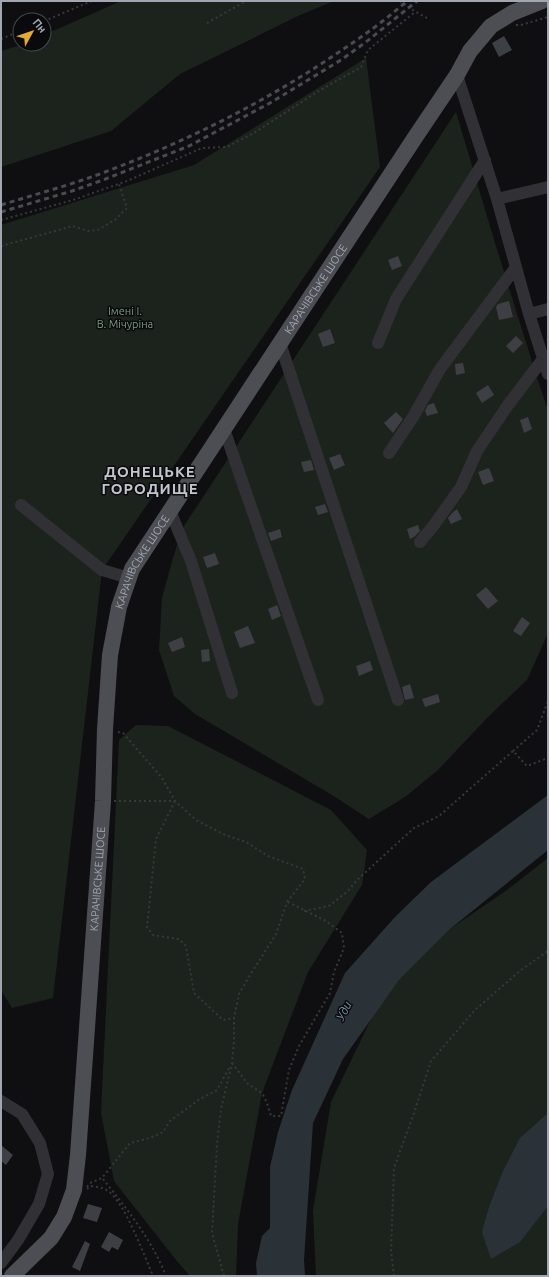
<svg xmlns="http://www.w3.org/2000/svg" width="549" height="1277" viewBox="0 0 549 1277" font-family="Ubuntu,sans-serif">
	<rect width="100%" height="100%" fill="#0f0f11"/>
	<path fill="#1c231d" d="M121 1H334L300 15 180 74 111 131 1 167V51L24 44H44V35Z
		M366 58 380 167 102 570 53 998 12 1008 1 990V225L194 165Z
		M456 112 495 243 539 384 548 410V633L527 680 489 716 438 770 405 797 369 819 332 795 195 714 174 696 159 650 162 598 173 558 182 529Z
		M136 725 168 726 331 810 367 850 362 885 308 972 262 1093 238 1224 236 1276H190L176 1260 114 1181 101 1113 119 740Z
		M548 858V1276H316L313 1211 331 1102 373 1015 399 980 450 929 507 890Z"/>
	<path fill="#2a3238" d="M548 795V850L450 929 399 980 343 1059 313 1123 304 1260 305 1276H257L256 1263 262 1236 270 1228V1167L278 1132 292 1090 345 973 395 917 431 882Z
		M548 1113V1206L520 1242 491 1259 482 1232 489 1207 503 1171 520 1138Z"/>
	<path fill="#3e3f44" d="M504 36 512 50 499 57 492 43Z
		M398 256 402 266 392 270 388 260Z
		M509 301 513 317 499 320 496 307 498 304Z
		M330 329 335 343 323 347 318 334Z
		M516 336 523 343 513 353 506 346Z
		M463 363 465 373 456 375 455 364Z
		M488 385 494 395 482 403 476 393Z
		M434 403 438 413 427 416 425 411 428 405Z
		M396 412 403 419 393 433 384 423Z
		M528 417 532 429 524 433 520 420Z
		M340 454 345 465 334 470 329 458Z
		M311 460 314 470 304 472 301 462Z
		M489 468 494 481 483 485 478 472Z
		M325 504 328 512 318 515 315 507Z
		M457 509 462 519 451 524 448 518 453 512Z
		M418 525 420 531 414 537 410 539 407 529Z
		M280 529 282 537 271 541 268 533Z
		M215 553 219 564 207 568 203 557Z
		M486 587 498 601 488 609 476 595Z
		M277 605 281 616 272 620 268 609Z
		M522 617 530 623 521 636 513 631Z
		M248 626 255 643 240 648 234 632Z
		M182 637 185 647 172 652 168 643Z
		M209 649 210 661 202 662 201 650Z
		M370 661 373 670 359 676 356 666Z
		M410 684 414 698 405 700 402 687Z
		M438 694 440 702 425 707 422 699Z
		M1 1145 13 1155 6 1165 1 1161Z
		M88 1204 102 1208 97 1222 83 1218Z
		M109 1232 123 1240 118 1250 112 1247 109 1252 101 1247Z
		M85 1241 90 1244 80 1271 72 1267Z"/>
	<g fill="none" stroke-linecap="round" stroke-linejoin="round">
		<path stroke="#37383c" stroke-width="2" stroke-dasharray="2 3" stroke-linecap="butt" d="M400 1 409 8 427 18
			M44 21 92 1
			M207 23 246 1
			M516 25H521L548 17
			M1 39 20 31
			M1 220 73 200 127 181 202 148 227 147 254 133 317 92 361 67 368 50 415 12
			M1 246 73 226 88 231 98 230 116 219 127 208 119 184
			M118 732 123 733 162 778 175 801 196 820 225 835 246 842 268 856 303 869 305 879 287 902 276 934 247 980 239 994 234 1018V1042L232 1063 221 1109 217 1144 212 1233 224 1276
			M513 751 537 730 548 701
			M114 801H175
			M175 801 156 839 147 927 153 935 179 939 186 946 194 993 223 1020 234 1018
			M304 911 329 906 348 891 357 880 414 828 439 816 513 751 527 766 548 758
			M232 1063 248 1084 262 1093 267 1103 271 1116H281L289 1070 299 1046 330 993 334 972 344 948 342 933 326 921 288 902
			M103 1179C127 1209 152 1240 166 1276
			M87 1187 90 1183 102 1178 130 1143 150 1138 163 1132 170 1121 200 1099 217 1090 229 1068
			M87 1189 91 1186C97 1187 102 1187 108 1191 124 1201 145 1257 153 1276
			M394 1276 391 1251 394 1168 414 1113 431 1061 475 1010 521 970 548 951"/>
		<path stroke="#313135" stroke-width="12" d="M457 75 497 199 529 314 548 374
			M497 199 548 187
			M529 314 548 309
			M280 343 398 700
			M378 343 396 299 485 160
			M224 429 318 700
			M389 453 413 417 440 369 516 267
			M21 505 102 570 129 578
			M170 511 191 561 232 693
			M420 542 434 525 461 487 477 451 508 405 543 359
			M1 1101 22 1114 40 1143 48 1174 39 1204 18 1240 1 1263"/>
		<path stroke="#4d4e54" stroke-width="16" id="s1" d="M12 1276 51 1238 64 1217 74 1190 78 1155 103 801 105 729 110 655 119 607 132 569 414 139 457 75 470 51 491 26 512 13 542 1"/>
		<path stroke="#4a4b50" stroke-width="3" stroke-dasharray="5 4" stroke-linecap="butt" d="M1 205C36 194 71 185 105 172 182 143 255 107 324 62 353 43 381 24 407 1
			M1 212 72 191 103 180 189 146 270 103 341 60 366 42 417 1"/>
	</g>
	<g text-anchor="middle" stroke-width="3" stroke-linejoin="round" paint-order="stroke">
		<g font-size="11" fill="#a1a6b1" stroke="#0a0a0c">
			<text dy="4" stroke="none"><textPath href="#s1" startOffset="1068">КАРАЧІВСЬКЕ ШОСЕ</textPath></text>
			<text dy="4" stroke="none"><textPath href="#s1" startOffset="744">КАРАЧІВСЬКЕ ШОСЕ</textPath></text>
			<text dy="4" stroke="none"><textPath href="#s1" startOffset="420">КАРАЧІВСЬКЕ ШОСЕ</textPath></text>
		</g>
		<g font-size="11" fill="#799b7c" stroke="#0a0a0c">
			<text x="125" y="315">Імені І.<tspan x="125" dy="13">В. Мічуріна</tspan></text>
		</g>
		<g font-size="12" font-style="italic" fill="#7a93aa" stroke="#0a0a0c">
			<text transform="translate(344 1011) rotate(-63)" y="4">Уди</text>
		</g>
		<g font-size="15" font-weight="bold" letter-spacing="1" fill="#c2c5cd" stroke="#0a0a0c">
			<text x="150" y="477">ДОНЕЦЬКЕ<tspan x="150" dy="17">ГОРОДИЩЕ</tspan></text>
		</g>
	</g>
	<rect width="549" height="1277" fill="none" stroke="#a1a6b1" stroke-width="4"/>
	<g transform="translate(32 32) rotate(50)"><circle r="19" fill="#0a0a0c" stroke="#46484e"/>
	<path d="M0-3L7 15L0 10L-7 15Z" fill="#e5aa33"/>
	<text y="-6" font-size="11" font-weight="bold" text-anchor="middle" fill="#a1a6b1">Пн</text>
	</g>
</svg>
